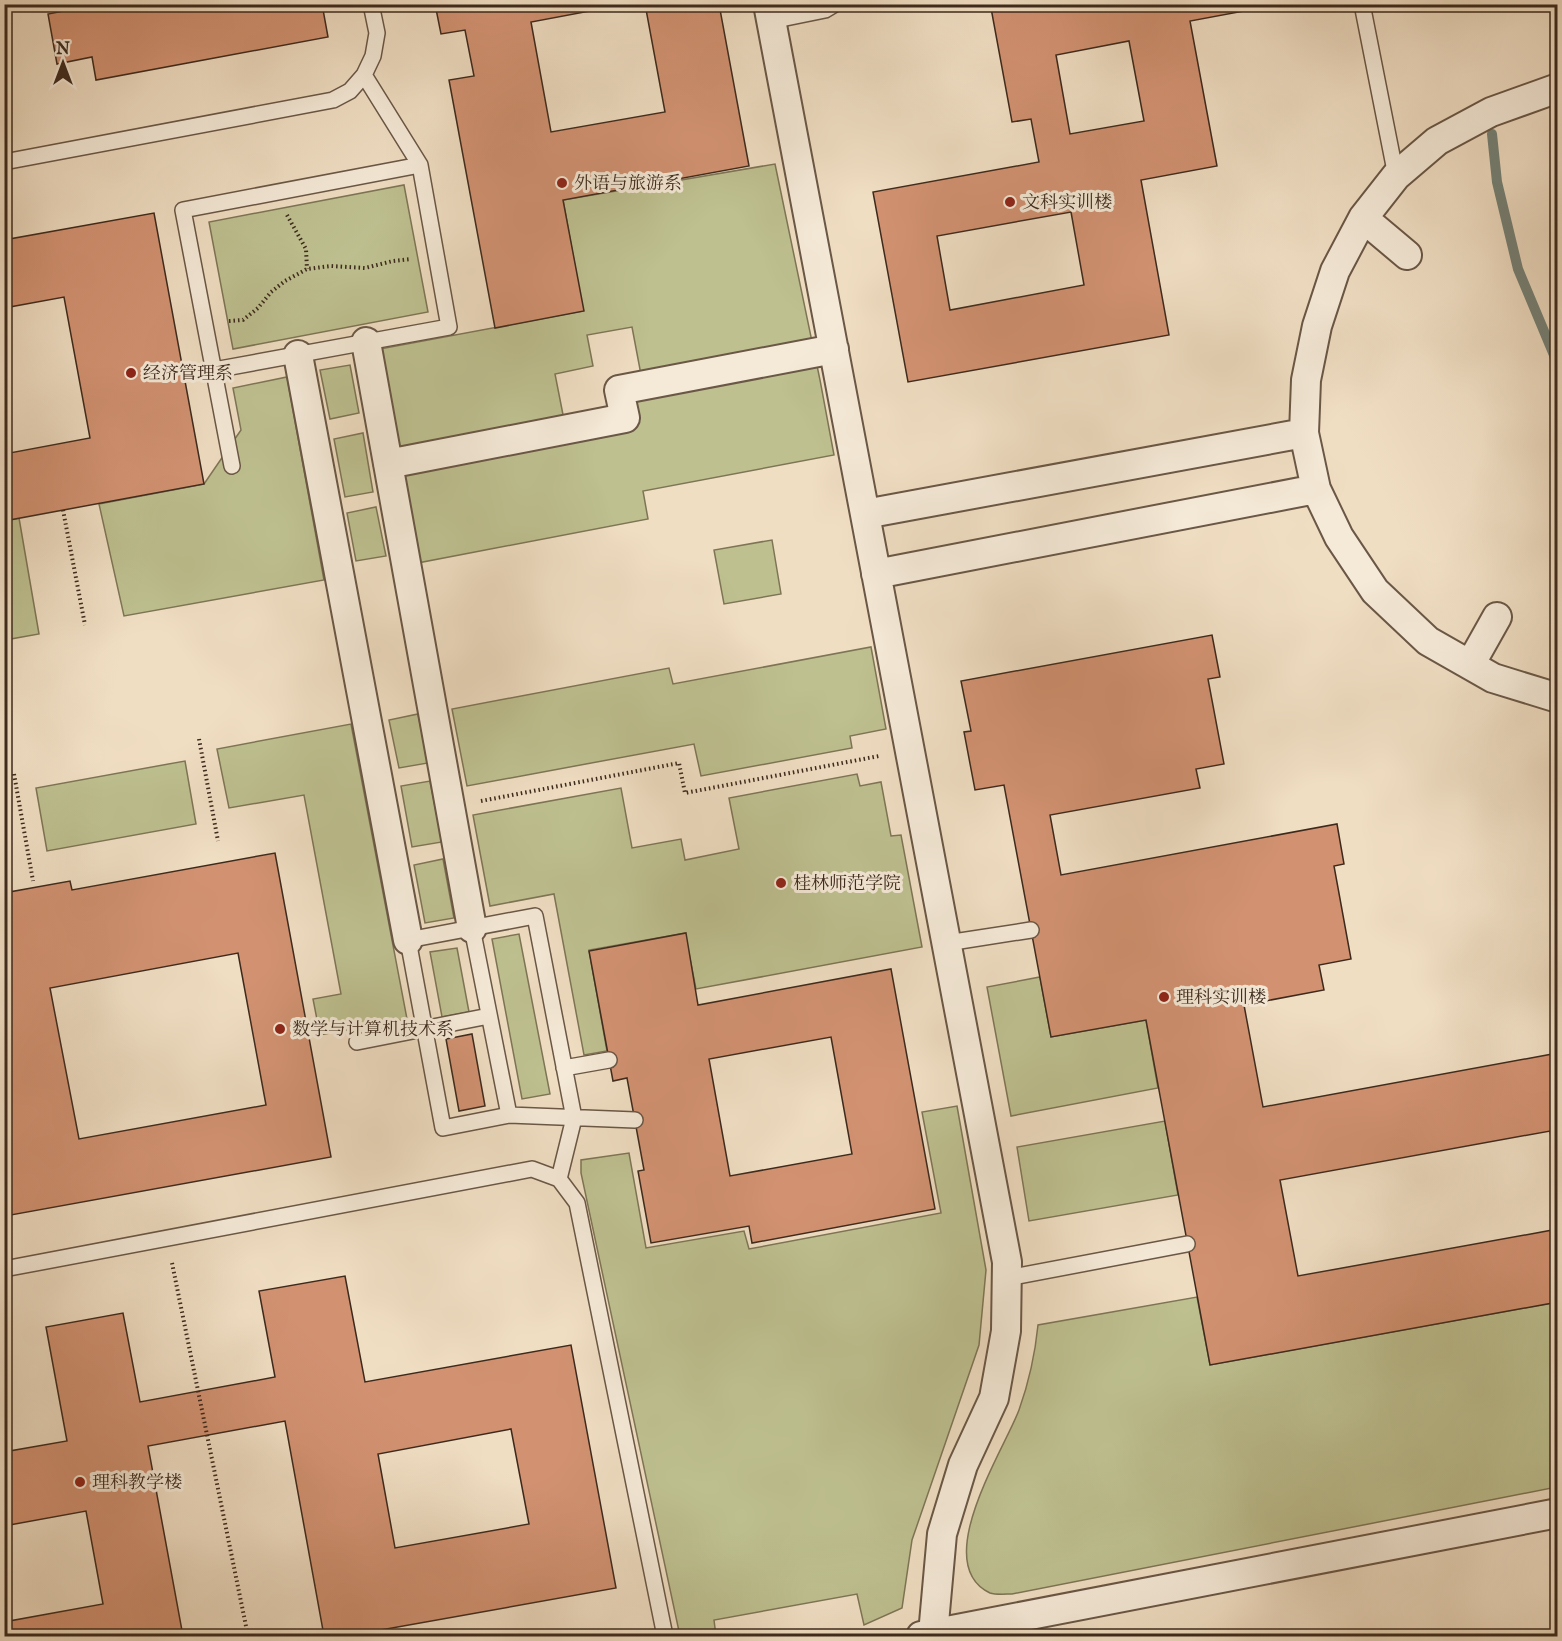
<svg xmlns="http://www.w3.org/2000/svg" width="1562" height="1641" viewBox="0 0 1562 1641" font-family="'IM FELL English','Noto Serif SC',serif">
	<rect width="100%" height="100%" fill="#f0dec3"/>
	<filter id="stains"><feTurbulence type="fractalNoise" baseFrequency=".00333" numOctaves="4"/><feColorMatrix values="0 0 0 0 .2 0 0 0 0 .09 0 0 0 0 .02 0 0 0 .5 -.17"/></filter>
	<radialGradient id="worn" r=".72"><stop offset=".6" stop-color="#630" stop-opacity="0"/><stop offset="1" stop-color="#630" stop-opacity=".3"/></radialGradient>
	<path fill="#bec090" stroke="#7e7556" stroke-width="1.5" fill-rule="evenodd" d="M775 164 820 380 834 455 643 491 648 519 407 565 369 351 583 311 563 200ZM632 327 642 380 624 418 566 430 555 374 593 366 587 335Z
		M404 185 428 312 233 349 209 222Z
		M350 365 359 413 330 419 320 370Z
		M287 377 324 580 124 616 99 504 204 484 241 430 233 388Z
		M363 433 373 492 345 497 334 439Z
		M376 507 386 556 356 561 347 513Z
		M19 518 39 634 5 640V521Z
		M772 540 781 594 724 604 714 550Z
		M871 647 886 729 850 736 852 748 701 776 694 744 467 786 452 709 669 668 673 684Z
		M418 714 428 763 399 768 389 720Z
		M351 724 407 1019 320 1035 313 999 341 994 304 795 229 808 217 749Z
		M185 761 196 824 47 851 36 788Z
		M857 774 860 786 881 782 891 836 901 835 922 947 696 989 685 933 589 950 607 1051 584 1055 554 894 490 906 473 815 621 788 632 848 681 839 685 860 739 849 729 798Z
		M430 781 442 842 412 847 401 786Z
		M443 859 454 918 425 923 414 865Z
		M519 934 550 1094 522 1099 492 939Z
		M457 948 469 1012 442 1017 430 952Z
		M1040 977 1051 1037 1146 1020 1158 1088 1011 1116 987 987Z
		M957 1106 986 1270 979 1345 912 1540 902 1608 864 1625 857 1594 714 1620 716 1636H680L581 1173V1160L629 1153 646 1248 744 1231 749 1249 941 1213 922 1112Z
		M1165 1121 1178 1195 1029 1221 1017 1147Z
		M1197 1297 1210 1365 1557 1302V1487L1012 1594C1006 1594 996 1595 990 1593 929 1564 1004 1450 1019 1410 1029 1382 1035 1355 1038 1325Z"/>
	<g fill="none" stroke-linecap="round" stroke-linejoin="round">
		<path stroke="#758278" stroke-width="10" d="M1492 134 1497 182 1518 269 1554 355 1558 370"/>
	</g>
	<path fill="#d29272" stroke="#3d2a1d" stroke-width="1.5" fill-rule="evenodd" d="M63 4H322L328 37 96 80 92 57 57 64 48 14 64 11Z
		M435 4H627L531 22 551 132 665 112 645 4H719L749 166 563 200 584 311 495 328 449 80 474 76 465 30 441 34Z
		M1012 4H1281L1190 21 1217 166 1141 180 1169 335 908 382 873 192 1039 162 1031 119 1012 122 991 8ZM1129 41 1144 121 1070 134 1056 55ZM1071 212 1084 285 950 310 937 236Z
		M154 213 204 484 4 521V454L90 438 64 297 4 308V240Z
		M1212 635 1220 677 1208 679 1224 764 1196 769 1200 788 1050 815 1061 875 1337 824 1344 864 1334 866 1351 959 1319 965 1324 990 1244 1005 1263 1107 1558 1053V1174L1550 1131 1280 1180 1298 1276 1558 1229V1302L1210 1365 1146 1020 1051 1037 1004 785 975 790 964 732 971 731 961 681Z
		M275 853 331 1157 11 1215 4 1177V893L70 881 72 890ZM238 953 266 1105 79 1139 50 988Z
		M686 933 698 1005 891 969 935 1209 752 1243 749 1226 651 1243 638 1171 644 1170 627 1078 613 1081 589 951ZM831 1037 852 1154 730 1176 709 1059Z
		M472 1034 485 1106 459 1111 446 1039Z
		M345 1276 365 1382 571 1345 616 1588 347 1636H324L285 1421 148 1446 183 1636H4V1622L103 1604 86 1511 4 1526V1452L67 1441 46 1327 123 1313 140 1402 275 1377 259 1291ZM511 1429 529 1524 395 1548 378 1454Z"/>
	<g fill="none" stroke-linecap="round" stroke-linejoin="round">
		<defs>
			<path id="lane" d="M1362 4 1396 176
				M771 21 825 10 835 4
				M4 162 333 100 350 91 364 75 373 56 377 33 371 4
				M214 370 449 327 420 165 364 75
				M232 466 183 210 420 165
				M472 928 509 1115
				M947 943 1031 930
				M357 1042 489 1016
				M564 1068 609 1060
				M559 1179 574 1118 535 916 408 940 443 1128 509 1115 635 1120
				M4 1269 532 1169 559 1179 577 1203 665 1636
				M1007 1278 1187 1244"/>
			<path id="street" d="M768 4 1007 1262 1006 1331 994 1398 963 1465 942 1534 933 1634
				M1558 88 1491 112 1437 141 1396 176 1363 218 1335 271 1317 326 1306 380 1304 433 1316 489 1339 537 1375 591 1428 641 1493 678 1558 698
				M1363 218 1407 255
				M366 342 472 928
				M298 355 408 940
				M388 464 625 418 619 390 834 349
				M865 514 1304 433
				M876 574 1316 489
				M1470 665 1497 617
				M921 1636 1558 1513"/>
		</defs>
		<use href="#lane" stroke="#6a5746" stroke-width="18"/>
		<use href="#street" stroke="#6a5746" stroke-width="32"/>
		<path stroke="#3d2a1d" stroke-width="4" stroke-dasharray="1.5 3" stroke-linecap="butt" d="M287 215 306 249 307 269
			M229 321 243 320 258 308 271 292 285 281 307 269 331 266 365 268 393 261 411 259
			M63 510 85 625
			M199 739 218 841
			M14 774 33 881
			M481 801 679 763 685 793 879 756
			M172 1263 248 1636"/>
		<use href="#lane" stroke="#f5ead8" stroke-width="15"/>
		<use href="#street" stroke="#f5ead8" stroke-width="28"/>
	</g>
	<g fill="#8f2418" stroke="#f5ead8" stroke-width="2">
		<circle cx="562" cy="183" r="6"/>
		<circle cx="1010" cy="202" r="6"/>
		<circle cx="131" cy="373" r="6"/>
		<circle cx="781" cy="883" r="6"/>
		<circle cx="1164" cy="997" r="6"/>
		<circle cx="280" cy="1029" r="6"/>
		<circle cx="80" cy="1482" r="6"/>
	</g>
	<g text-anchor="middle" stroke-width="6" stroke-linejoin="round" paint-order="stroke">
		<g font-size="18" fill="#3d2a1d" stroke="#f5ead8" text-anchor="start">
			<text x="574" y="189">外语与旅游系</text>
			<text x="1022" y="208">文科实训楼</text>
			<text x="143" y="379">经济管理系</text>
			<text x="793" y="889">桂林师范学院</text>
			<text x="1176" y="1003">理科实训楼</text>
			<text x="292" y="1035">数学与计算机技术系</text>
			<text x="92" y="1488">理科教学楼</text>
		</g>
	</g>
	<rect width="1562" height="1641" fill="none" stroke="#f0dec3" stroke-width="24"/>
	<rect x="6" y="6" width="1550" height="1629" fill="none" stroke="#3d2a1d" stroke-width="3"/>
	<rect x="12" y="12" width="1538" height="1617" fill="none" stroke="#3d2a1d" stroke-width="1.5"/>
	<g transform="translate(63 63)" stroke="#f5ead8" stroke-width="4.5" paint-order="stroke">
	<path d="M0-4.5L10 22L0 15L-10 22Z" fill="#3d2a1d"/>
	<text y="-9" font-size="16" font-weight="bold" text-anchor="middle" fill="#3d2a1d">N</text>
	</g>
	<rect width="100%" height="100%" filter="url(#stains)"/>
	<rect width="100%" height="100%" fill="url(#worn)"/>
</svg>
